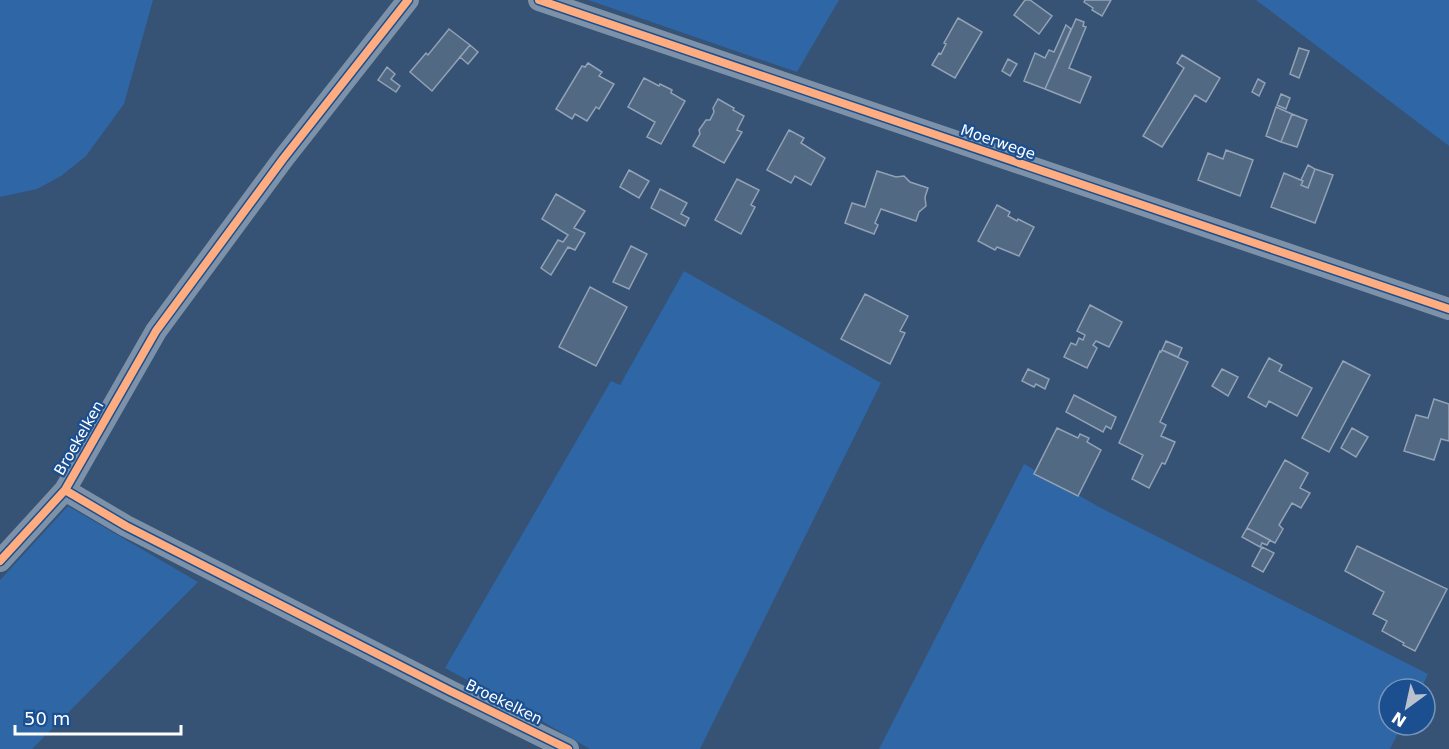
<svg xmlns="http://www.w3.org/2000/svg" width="1449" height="749" viewBox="0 0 1449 749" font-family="'DejaVu Sans',sans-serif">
	<rect width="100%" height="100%" fill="#365274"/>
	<path fill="#2f66a5" d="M0 0H153L124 104 86 156 61 176 37 189 0 197Z
		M588 0H839L797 72Z
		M1256 0H1449V146Z
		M684 271 881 383 700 749H590L526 712 445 668 611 381 620 385Z
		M1024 464 1099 507 1428 674 1421 689H1389V725H1402L1390 749H879Z
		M68 506 198 582 32 749H0V580Z"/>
	<path fill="#526984" stroke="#92a2b6" stroke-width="1.5" d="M1025 0H1030L1052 16 1039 34 1014 15Z
		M1085 0H1111L1102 16 1092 10 1093 8 1084 2Z
		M958 18 982 32 955 78 932 65 939 53 941 54 946 44 944 43Z
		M1076 19 1084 22 1083 26 1086 27 1069 68 1091 77 1080 103 1045 89Z
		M1066 25 1071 29 1045 89 1024 81 1035 53 1045 58 1049 50 1054 52Z
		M449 29 470 45 432 91 410 72 426 53 428 55Z
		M470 45 478 52 468 64 460 57Z
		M1299 48 1309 51 1299 78 1290 74Z
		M1182 55 1220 78 1206 102 1195 95 1162 147 1143 136 1184 68 1177 63Z
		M1008 59 1017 64 1010 76 1002 71Z
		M588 63 602 72 599 76 614 84 599 109 596 107 587 121 575 114 572 119 556 109 582 66 585 67Z
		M387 67 395 74 391 79 400 86 396 92 378 80Z
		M644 78 659 86 660 84 672 90 671 93 685 101 661 144 647 137 655 122 628 107Z
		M1258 79 1265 83 1259 96 1252 92Z
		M1281 94 1290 98 1286 109 1277 105Z
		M718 99 734 108 733 110 744 116 737 130 742 132 724 163 693 146 700 134 699 130 706 120H710L714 112 713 108Z
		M1276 107 1292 114 1281 142 1266 136Z
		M1292 114 1307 120 1297 147 1281 142Z
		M789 130 804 138 801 143 825 158 811 185 795 176 791 183 767 170Z
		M1226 150 1253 160 1240 196 1198 180 1208 153 1223 159Z
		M1308 165 1315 169 1308 188 1301 185 1303 181 1301 180Z
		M1315 169 1333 175 1315 223 1271 207 1284 173 1303 181 1301 185 1308 188Z
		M629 170 649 181 639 198 620 187Z
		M877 171 896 177 904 176 910 182 928 188 925 197 926 206 919 212 916 221 881 209 875 223 878 225 874 234 845 223 852 203 865 207Z
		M737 179 759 190 751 205 755 207 741 234 715 220Z
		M660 189 687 203 681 214 689 218 685 226 651 208Z
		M556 194 585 211 574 228 585 233 575 250 568 247 551 275 541 268 558 240 563 242 568 235 542 219Z
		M997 205 1010 212 1008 216 1017 221 1018 219 1034 227 1019 256 997 247 995 250 978 241Z
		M631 246 647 254 629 289 613 282Z
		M590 287 627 307 596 366 559 347Z
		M865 294 908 316 900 331 905 333 890 364 841 339Z
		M1090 305 1122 322 1109 347 1096 341 1093 345 1097 348 1087 368 1064 357 1071 343 1076 345 1079 338 1083 340 1085 335 1077 331Z
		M1166 341 1182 348 1178 357 1162 350Z
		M1162 350 1188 362 1160 422 1166 425 1161 436 1175 442 1165 464 1162 463 1149 488 1132 479 1143 455 1119 443 1160 351 1161 352Z
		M1269 358 1282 365 1279 371 1312 388 1297 416 1269 401 1266 407 1248 397Z
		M1343 361 1370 375 1329 452 1302 438Z
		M1028 369 1049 379 1045 389 1036 384 1034 387 1022 381Z
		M1222 369 1238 377 1228 396 1212 386Z
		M1074 395 1116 417 1111 429 1106 426 1103 432 1066 412Z
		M1434 399 1449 404V441L1441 439 1434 460 1404 451 1416 415 1428 418Z
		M1057 428 1078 438 1080 434 1089 438 1087 442 1101 450 1078 496 1034 474Z
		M1352 428 1368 437 1356 457 1341 448Z
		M1285 460 1308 473 1300 488 1310 493 1301 508 1292 503 1279 525 1283 529 1275 543 1247 528Z
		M1247 528 1270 540 1267 545 1262 543 1260 547 1242 537Z
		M1357 546 1447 589 1415 651 1403 645 1404 643 1382 631 1387 621 1373 614 1384 592 1345 571Z
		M1262 547 1274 553 1263 572 1252 566Z"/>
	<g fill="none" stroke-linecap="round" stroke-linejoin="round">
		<path stroke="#7d92a8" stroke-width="22" d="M539 0 1449 309
			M65 490 126 526 450 691 568 749
			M0 561 65 490 156 331 283 159 408 0"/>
		<defs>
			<path id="cycleway" d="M539 0 1449 309
				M65 490 126 526 450 691 568 749
				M0 561 65 490 156 331 283 159 408 0"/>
		</defs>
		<use href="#cycleway" stroke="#1b4f8f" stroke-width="11"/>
		<use href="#cycleway" stroke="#ffac80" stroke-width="8"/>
	</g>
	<g text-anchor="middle" stroke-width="4.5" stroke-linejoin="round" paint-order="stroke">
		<g font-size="15" fill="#fff" stroke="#1b4f8f">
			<text transform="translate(998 142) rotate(19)" y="5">Moerwege</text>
			<text transform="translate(79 438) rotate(-60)" y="5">Broekelken</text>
			<text transform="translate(504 702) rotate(26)" y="5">Broekelken</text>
		</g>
	</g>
	<g transform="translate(1407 707) rotate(213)"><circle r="28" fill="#1b4f8f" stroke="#7695bc" stroke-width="1.5"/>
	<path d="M0-4.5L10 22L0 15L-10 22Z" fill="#b9c2ce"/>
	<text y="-9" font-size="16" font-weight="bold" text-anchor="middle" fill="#ffffff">N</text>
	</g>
	<path d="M15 725v9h166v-9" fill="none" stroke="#ffffff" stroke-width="3"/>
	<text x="24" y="725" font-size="18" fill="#ffffff" stroke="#1b4f8f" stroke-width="4.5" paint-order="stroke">50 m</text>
</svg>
